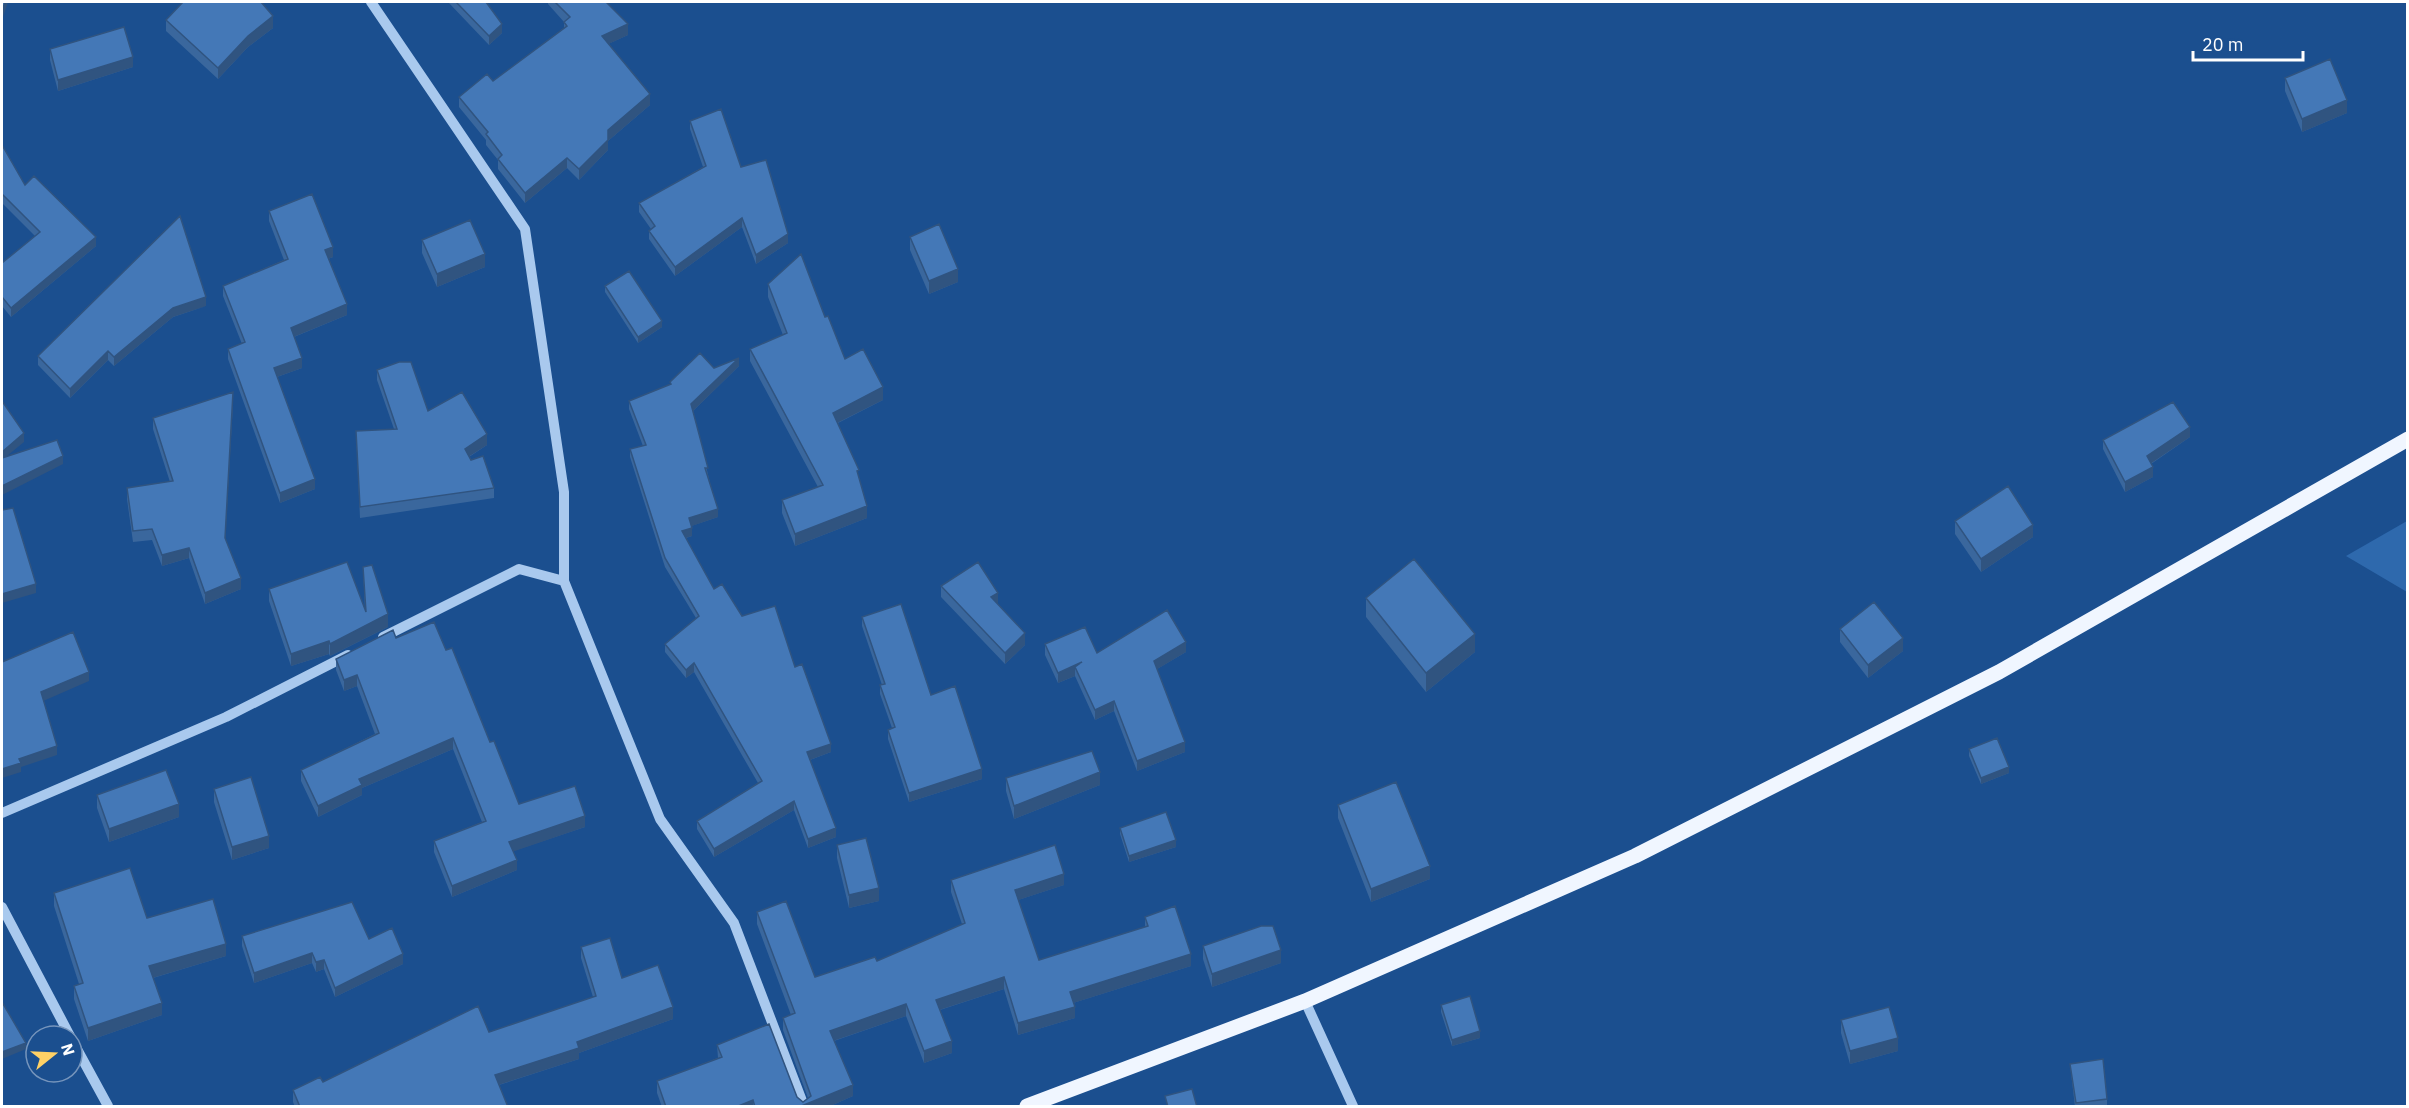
<svg xmlns="http://www.w3.org/2000/svg" width="2409" height="1108" viewBox="0 0 2409 1108" font-family="'IBM Plex Sans',sans-serif">
	<rect width="100%" height="100%" fill="#1b4f8f"/>
	<path fill="#2e69ad" d="M2407 521V592L2346 556Z"/>
	<g fill="none" stroke-linecap="round" stroke-linejoin="round">
		<path stroke="#a9c9ee" stroke-width="10" d="M371 2 525 229 564 492V581L660 819 734 923 804 1106
			M383 637 519 569 564 581
			M2 813 226 717 348 655
			M2 907 70 1036
			M1305 1001 1353 1106
			M72 1040 108 1106"/>
		<path stroke="#f0f6ff" stroke-width="15" d="M1027 1106 1305 1001 1635 856 1999 672 2408 439"/>
	</g>
	<path fill="#3a679d" d="M448 2H486L502 33 489 45Z
		M548 2H606L628 35 608 44 650 105 608 141V150L579 180 567 168 525 203 498 169V160L486 145V140L459 107V97L493 81 564 28V22L548 4Z
		M166 20 273 28 248 47 218 79 166 31Z
		M50 49 133 67 58 91 50 60Z
		M2285 78 2347 113 2302 132 2285 91Z
		M690 121 741 167 788 243 756 264 742 227 675 276 649 239V231L651 229 639 212V203L703 167 690 129Z
		M2 145 25 185 96 246 11 317 2 306V263L35 236 2 203Z
		M269 211 333 257 328 259 347 315 294 337 302 368 277 377 315 489 280 503 228 359V349L242 344 223 296V286L284 260 269 221Z
		M910 237 958 282 929 294 910 250Z
		M422 240 485 267 437 287 422 253Z
		M768 284 825 317 845 359 883 400 838 423 859 478 867 518 795 546 782 513V500L818 487 750 361V349L783 335 768 297Z
		M605 286 662 327 638 343 605 292Z
		M206 306 173 317 114 366 108 360 70 398 38 365V356Z
		M739 366 693 411 718 517 691 526 692 536 686 538 714 589 795 667 831 752 810 760 836 837 808 848 794 810 714 857 697 829V821L758 783 694 672 686 678 665 652V644L696 618 665 567 630 457V449L643 446 629 409V401L670 385V382L714 368Z
		M377 370 428 411 487 445 469 457 471 460 494 488V498L360 518 356 431 394 429 377 380Z
		M233 403 225 539 241 589 205 604 189 558 162 566 152 540 133 542 127 499V488L170 482 153 429V418Z
		M2190 437 2151 464 2153 477 2125 492 2103 449V440Z
		M1955 521 2033 537 1981 572 1955 534Z
		M363 567 388 627 330 656 329 654 291 666 269 601V589L365 610Z
		M941 586 998 604 1025 645 1005 664 941 597Z
		M1366 598 1475 652 1426 692 1366 617Z
		M862 617 931 695 982 779 909 802 888 739V730L892 728 880 694V685H882L862 626Z
		M1840 629 1903 651 1868 678 1840 642Z
		M396 638 446 650 519 804 585 827 513 851 517 870 452 897 434 852V841L482 822 453 749 362 788V795L318 817 301 781V770L375 734 357 686 344 691 336 670V659Z
		M1045 644 1097 653 1186 652 1157 669 1185 752 1137 771 1114 711 1095 720 1075 676 1058 683 1045 655Z
		M1969 749 2009 773 1981 784 1969 756Z
		M1006 778 1100 785 1014 819 1006 791Z
		M214 789 269 848 232 860 214 802Z
		M97 795 179 817 109 842 97 808Z
		M1338 805 1430 879 1371 902 1338 818Z
		M1120 828 1176 847 1129 862 1120 834Z
		M837 845 879 901 849 908 837 858Z
		M951 880 1064 885 1018 900 1039 960 1145 927V917L1191 966 1073 1003 1075 1018 1018 1035 1004 989 940 1010 952 1053 924 1063 906 1016 834 1041 853 1096 828 1107H662L657 1093V1081L718 1058 717 1045 803 1102 808 1098 783 1030V1018L791 1015 757 924V912L815 977 877 961 962 924 951 892Z
		M54 893 147 918 226 956 153 978 162 1015 88 1041 74 999V986L79 984 54 906Z
		M242 936 369 939 403 964 335 997 324 969 316 972 312 963 254 983 242 946Z
		M1203 946 1281 963 1212 987 1203 959Z
		M581 947 673 1019 579 1053V1059L499 1085 508 1107H295L293 1102V1090L323 1082 489 1032 593 997 581 958Z
		M1441 1005 1480 1038 1452 1046 1441 1012Z
		M1841 1020 1898 1051 1850 1064 1841 1033Z
		M2070 1064 2107 1099V1106L2075 1107Z"/>
	<path fill="#305480" d="M5 2H8L2 20V11Z
		M273 16V28L248 47 218 79V68L248 36Z
		M502 24V33L489 45V36Z
		M628 24V35L602 47V36Z
		M133 57V67L58 91V80Z
		M650 94V105L608 141V150L579 180V169L608 130Z
		M2347 100V113L2302 132V119Z
		M567 158V168L525 203V193Z
		M742 218V227L675 276V267Z
		M788 234V243L756 264V255Z
		M96 237V246L11 317V308Z
		M333 247V257L325 260V250Z
		M485 254V267L437 287V274Z
		M958 269V282L929 294V281Z
		M206 297V306L173 317 114 366V357L173 308Z
		M347 304V315L291 338V328Z
		M662 321V327L638 343V337Z
		M108 351V360L70 398V389Z
		M302 358V368L274 378V368Z
		M739 358V366L691 413V404Z
		M883 387V400L833 425V413Z
		M233 392V403L225 549V538Z
		M2190 427V437L2147 466V456Z
		M24 433V442L2 460V452Z
		M487 434V445L465 459V449Z
		M63 456V464L2 495V486Z
		M2153 467V477L2125 492V482Z
		M315 479V489L280 503V493Z
		M867 506V518L795 546V534Z
		M718 509V517L689 527V518Z
		M2033 525V537L1981 572V559Z
		M692 528V536L682 539V531Z
		M189 548V558L162 566V555Z
		M241 578V589L205 604V593Z
		M36 584V593L2 603V594Z
		M998 593V605L991 597Z
		M388 614V627L330 656V644Z
		M1025 633V645L1005 664V653Z
		M1475 634V652L1426 692V673Z
		M1903 638V651L1868 678V665Z
		M329 641V654L291 666V654Z
		M1186 642V652L1154 671V661Z
		M1082 662 1075 667V676L1058 683V673Z
		M694 663V672L686 678V670Z
		M89 672V681L41 702V692Z
		M357 675V686L344 691V680Z
		M1114 701V711L1095 720V710Z
		M453 738V749L362 788V795L318 817V806L359 779Z
		M1185 742V752L1137 771V761Z
		M831 744V752L807 761V752Z
		M57 746V755L21 767V772L2 778V769L19 759Z
		M2009 767V773L1981 784V778Z
		M982 769V779L909 802V793Z
		M1100 772V785L1014 819V806Z
		M794 801V810L714 857V849Z
		M179 804V817L109 842V829Z
		M585 816V827L509 853V842Z
		M836 828V837L808 848V839Z
		M269 836V848L232 860V847Z
		M1176 840V847L1129 862V856Z
		M517 860V870L452 897V886Z
		M1430 866V879L1371 902V889Z
		M1064 874V885L1015 901V890Z
		M879 888V901L849 908V895Z
		M226 944V956L149 979V966Z
		M1281 950V963L1212 987V974Z
		M312 953V963L254 983V973Z
		M403 954V964L335 997V988Z
		M1191 954V966L1070 1004V992Z
		M324 960V969L316 972V962Z
		M1004 977V989L936 1011V1000Z
		M162 1003V1015L88 1041V1028Z
		M906 1004V1016L830 1042V1031Z
		M673 1007V1019L579 1053V1059L495 1086V1075L577 1042Z
		M1075 1007V1018L1018 1035V1023Z
		M1480 1031V1038L1452 1046V1040Z
		M1898 1038V1051L1850 1064V1051Z
		M952 1041V1053L924 1063V1051Z
		M26 1043V1049L2 1059V1052Z
		M853 1085V1096L828 1107H799Z
		M753 1100V1107H736Z"/>
	<path fill="#4478b7" stroke="#305480" stroke-width="1.5" d="M2 2H5L2 11Z
		M183 2H261L273 16 248 36 218 68 166 20Z
		M456 2H486L502 24 489 36Z
		M555 2H606L628 24 602 36 650 94 608 130V140L579 169 567 158 525 193 498 159 502 155 486 134 488 132 459 97 487 74 493 81 567 26 564 22 570 17Z
		M124 27 133 57 58 80 50 49Z
		M2330 59 2347 100 2302 119 2285 78Z
		M721 109 741 167 766 160 788 234 756 255 742 218 675 267 649 231 655 226 639 203 706 166 690 121Z
		M2 145 25 185 34 176 96 237 11 308 2 297V263L40 232 2 194Z
		M312 194 333 247 325 250 347 304 291 328 302 358 274 368 315 479 280 493 228 349 245 342 223 286 288 259 269 211Z
		M180 216 206 297 173 308 114 357 108 351 70 389 38 356Z
		M470 220 485 254 437 274 422 240Z
		M939 224 958 269 929 281 910 237Z
		M801 254 825 317 828 316 845 359 863 349 883 387 833 413 859 470 857 471 867 506 795 534 782 500 823 485 750 349 787 333 768 284Z
		M629 271 662 321 638 337 605 286Z
		M700 353 714 368 739 358 691 404 708 468H705L718 509 689 518 692 528 682 531 714 589 722 584 742 616 775 606 795 667 802 664 831 744 807 752 836 828 808 839 794 801 714 849 697 821 762 781 694 663 686 670 665 644 699 616 665 558 630 449 646 445 629 401 671 384 670 382Z
		M399 362H411L428 411 462 392 487 434 465 449 471 460 483 456 494 488 360 507 356 431 397 429 377 370Z
		M233 392 225 538 241 578 205 593 189 548 162 555 152 529 133 531 127 488 173 481 153 418Z
		M2 401 24 433 2 452Z
		M2173 402 2190 427 2147 456 2153 467 2125 482 2103 440Z
		M57 440 63 456 2 486V458Z
		M2008 486 2033 525 1981 559 1955 521Z
		M13 508 36 584 2 594V510Z
		M1414 559 1475 634 1426 673 1366 598Z
		M347 562 366 612 363 567 372 565 388 614 330 644 329 641 291 654 269 589Z
		M978 562 998 593 991 597 1025 633 1005 653 941 586Z
		M1874 602 1903 638 1868 665 1840 629Z
		M901 604 931 695 955 686 982 769 909 793 888 730 895 727 880 685 885 684 862 617Z
		M1167 610 1186 642 1154 661 1185 742 1137 761 1114 701 1095 710 1075 667 1082 662 1058 673 1045 644 1085 627 1097 653Z
		M434 622 446 650 452 648 490 742 494 741 519 804 575 786 585 816 509 842 517 860 452 886 434 841 486 821 453 738 359 779 362 785 318 806 301 770 379 733 357 675 344 680 336 659 393 630 396 638Z
		M73 632 89 672 41 692 57 746 19 759 21 763 2 769V662Z
		M1997 738 2009 767 1981 778 1969 749Z
		M1092 751 1100 772 1014 806 1006 778Z
		M166 770 179 804 109 829 97 795Z
		M251 777 269 836 232 847 214 789Z
		M1396 782 1430 866 1371 889 1338 805Z
		M1166 812 1176 840 1129 856 1120 828Z
		M866 838 879 888 849 895 837 845Z
		M1055 845 1064 874 1015 890 1039 960 1148 926 1145 917 1175 906 1191 954 1070 992 1075 1007 1018 1023 1004 977 936 1000 952 1041 924 1051 906 1004 830 1031 853 1085 799 1107H755L753 1100 736 1107H666L657 1081 722 1057 717 1045 769 1024 797 1097 803 1102 811 1096 783 1018 795 1013 757 912 786 901 815 977 875 957 877 961 965 923 951 880Z
		M130 868 147 918 213 899 226 944 149 966 162 1003 88 1028 74 986 83 983 54 893Z
		M352 902 369 939 392 928 403 954 335 988 324 960 316 962 312 953 254 973 242 936Z
		M1261 926H1273L1281 950 1212 974 1203 946Z
		M610 938 622 978 658 965 673 1007 577 1042 579 1048 495 1075 508 1107H300L293 1090 320 1077 323 1082 478 1006 489 1032 596 996 581 947Z
		M1470 996 1480 1031 1452 1040 1441 1005Z
		M2 1002 26 1043 2 1052Z
		M1889 1007 1898 1038 1850 1051 1841 1020Z
		M2103 1059 2107 1099 2076 1103 2070 1064Z
		M1192 1089 1197 1107H1168L1165 1096Z"/>
	<rect width="2409" height="1108" fill="none" stroke="#ffffff" stroke-width="6"/>
	<g transform="translate(54 1054) rotate(72)"><circle r="28" fill="#1b4f8f" stroke="#7695bc" stroke-width="1.5"/>
	<path d="M0-4.5L10 22L0 15L-10 22Z" fill="#ffd166"/>
	<text y="-9" font-size="16" font-weight="bold" text-anchor="middle" fill="#ffffff">N</text>
	</g>
	<path d="M2193 51v9h110v-9" fill="none" stroke="#ffffff" stroke-width="3"/>
	<text x="2202" y="51" font-size="18" fill="#ffffff" stroke="#1b4f8f" stroke-width="4.5" paint-order="stroke">20 m</text>
</svg>
